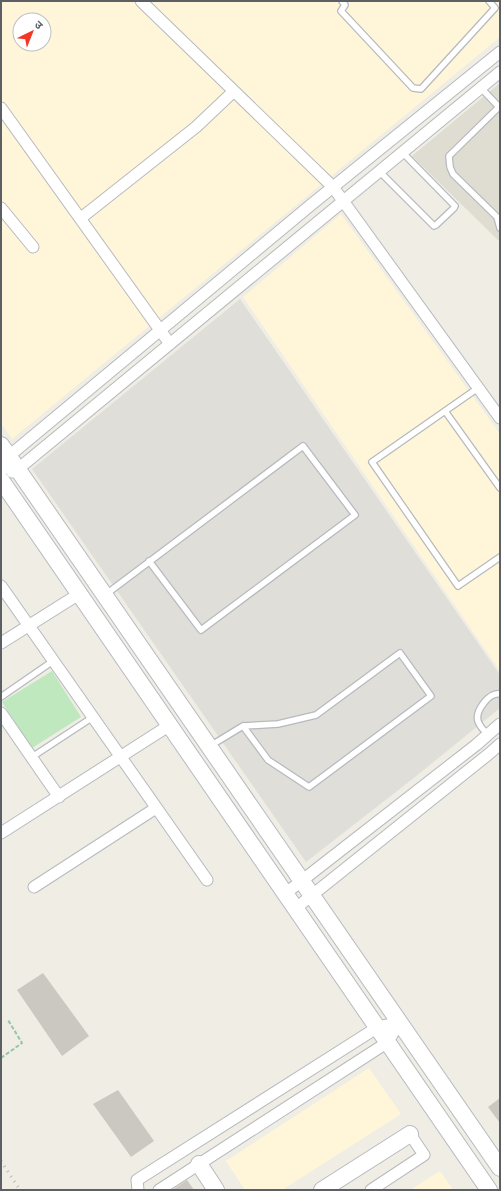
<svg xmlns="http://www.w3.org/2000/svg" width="501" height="1191" viewBox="0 0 501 1191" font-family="Helvetica,'Noto Sans Devanagari',sans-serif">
	<rect width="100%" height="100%" fill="#efede4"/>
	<path fill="#fff6d9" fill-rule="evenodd" d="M1 1H500V37L12 439 1 423ZM20 20H44V44H20Z
		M341 214 500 434V671L243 297Z
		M369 1068 401 1114 282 1190H245L226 1161Z
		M440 1171 453 1190H410Z"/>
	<path fill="#e0ded8" d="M240 299 500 675V708L415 777 306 862 32 469Z"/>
	<path fill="#dfdcd2" d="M500 83V242L412 156Z"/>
	<path fill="#bfe8bf" d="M52 671 81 717 32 748 2 702Z"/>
	<path fill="#cac8c1" d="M43 973 89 1036 62 1056 17 990Z
		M118 1090 154 1141 131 1157 93 1104Z
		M500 1098V1123L488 1107Z
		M187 1180 194 1190H172Z"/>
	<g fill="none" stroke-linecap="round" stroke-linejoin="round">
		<defs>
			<path id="lane" d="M342 1 345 5 341 11 413 88 421 89 495 8 489 1
				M481 88 500 108
				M500 106 449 156 450 167 453 174 497 217 500 228
				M380 172 434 226 436 225 454 208 455 206 403 153
				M478 388 372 462 458 586 500 557
				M445 411 500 488
				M105 595 303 446 355 515 201 630 149 561
				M1 697 53 661
				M488 734C484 731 480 727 478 721 475 711 489 692 500 694
				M210 746 243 726 278 724 316 715 400 653 431 696 309 787 268 760 243 726
				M32 757 93 717"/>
			<path id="street" d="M141 1 333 187 500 418
				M1 108 170 344
				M1 208 33 247
				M81 218 196 127 234 91
				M1 472 9 456 312 204 500 52
				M12 472 18 469 500 72
				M1 586 207 880
				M1 643 79 594
				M1 713 59 797
				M1 833 170 725
				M34 887 156 808
				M286 893 476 745 500 724
				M296 908 490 753 500 744
				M138 1190 137 1180 378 1027 399 1022
				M159 1190 388 1042 399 1022
				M371 1190 424 1155 410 1134"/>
			<path id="secondary" d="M1 445 500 1168
				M1 480 489 1190
				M199 1164 216 1190
				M322 1190 410 1134"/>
		</defs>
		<use href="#lane" stroke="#b6babf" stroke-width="8"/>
		<use href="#street" stroke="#b6babf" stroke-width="13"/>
		<use href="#secondary" stroke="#b7bbc1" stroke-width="18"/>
		<path stroke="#96c7a4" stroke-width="2" stroke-dasharray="4 2" stroke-linecap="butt" d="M1 1058 22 1043 8 1020"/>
		<use href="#lane" stroke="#fff" stroke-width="5.5"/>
		<use href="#street" stroke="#fff" stroke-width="11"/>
		<use href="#secondary" stroke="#fff" stroke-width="16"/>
		<path stroke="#b5b6b6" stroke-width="3" stroke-dasharray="1 5" stroke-linecap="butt" d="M1 1161 20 1190"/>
	</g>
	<rect width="501" height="1191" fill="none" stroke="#5c6065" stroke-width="4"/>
	<g transform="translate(32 32) rotate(43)"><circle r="19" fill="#ffffff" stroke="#bebfc1"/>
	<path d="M0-3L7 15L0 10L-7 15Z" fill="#f33726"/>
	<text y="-6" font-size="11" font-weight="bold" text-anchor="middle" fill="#5c6065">उ</text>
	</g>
</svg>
